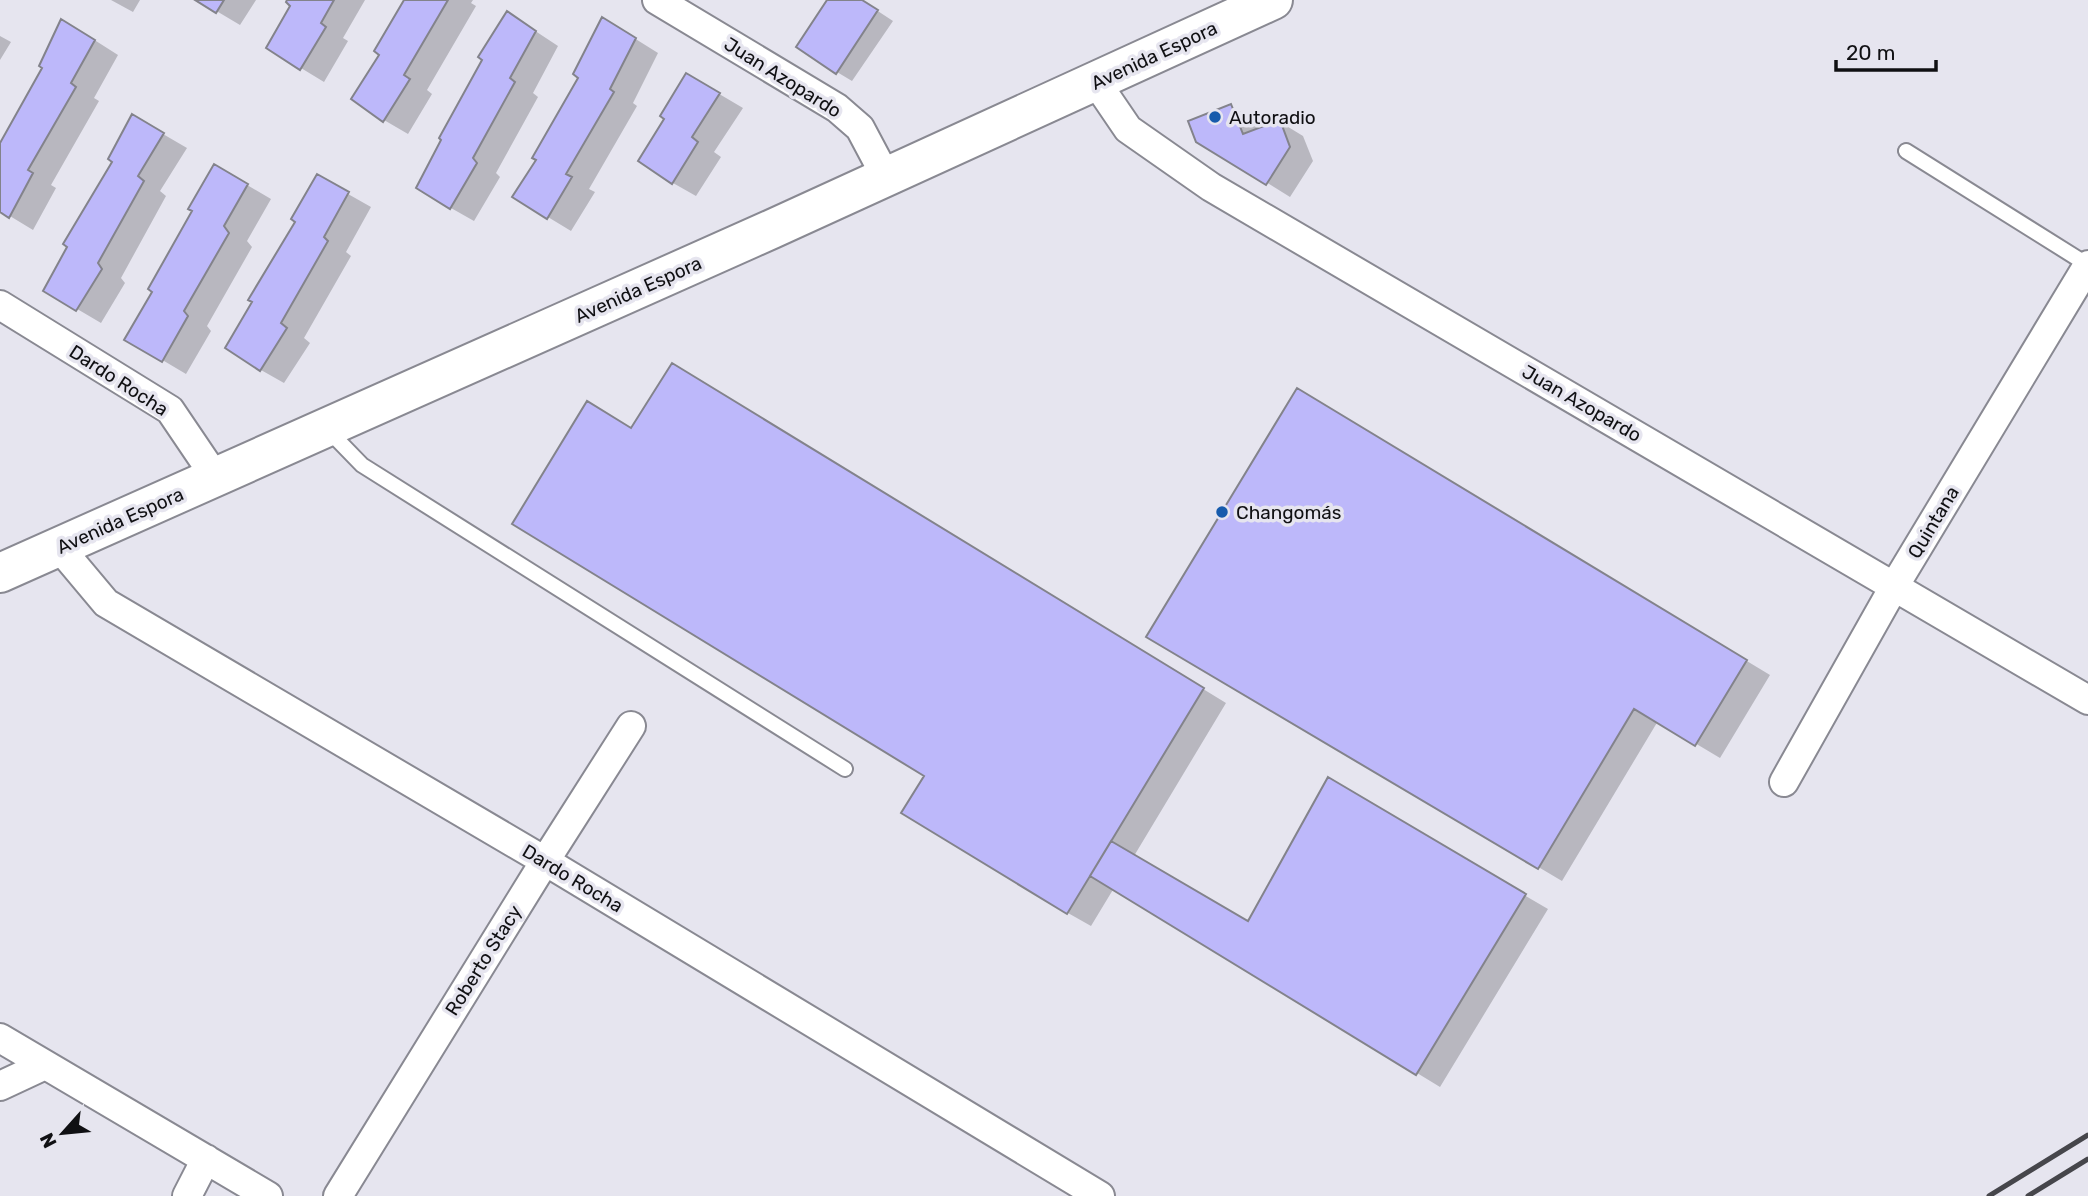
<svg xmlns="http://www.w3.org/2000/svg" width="2088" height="1196" viewBox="0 0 2088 1196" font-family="Rubik,sans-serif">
	<rect width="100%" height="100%" fill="#e6e5ef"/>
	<path fill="#0003" d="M111 0H140L133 12Z
		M198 0H256L240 25Z
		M290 0H365L343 38 348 41 324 82 301 68Z
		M406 0H473L471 3 476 6 427 90 432 94 408 134 384 120 381 55Z
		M829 0H861L893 21 852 81 837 72Z
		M508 13 558 46 533 93 538 97 496 173 500 177 474 221 451 208Z
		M626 33 658 53 633 103 637 106 589 189 595 192 571 231 515 197Z
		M85 34 118 55 94 98 99 101 51 185 56 188 33 230 0 210V146Z
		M0 36 11 42 0 60Z
		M687 75 743 108 714 152 721 157 696 196 673 183 667 118Z
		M1231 106 1255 120 1259 130 1280 122 1303 136 1313 161 1290 197 1198 140Z
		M132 116 187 148 160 191 166 196 121 278 125 283 101 323 45 290 114 161Z
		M215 166 271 199 247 241 252 247 207 326 211 331 186 374 127 339 154 291Z
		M318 177 371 207 346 252 351 256 304 338 310 343 284 383 261 370 298 221Z
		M696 379 1226 703 1134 856 1249 923 1328 780 1548 909 1440 1087 1114 888 1091 926 1068 913 926 775 633 430Z
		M1321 404 1770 675 1720 758 1658 721 1562 881 1149 636Z"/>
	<path fill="#bdb8fa" stroke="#83838b" stroke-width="2" d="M195 0H224L216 13Z
		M287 0H334L321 23 326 27 300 70 266 48 290 6 286 2Z
		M404 0H448L404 75 410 79 383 122 351 99 379 55 374 51Z
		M827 0H862L878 10 836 74 796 47Z
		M507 11 536 31 510 78 515 82 473 158 477 163 450 209 416 188 441 140 439 138 482 60 478 57Z
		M602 17 636 38 610 89 614 92 566 174 572 177 547 219 512 197 536 160 532 158 578 78 573 74Z
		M61 19 95 40 71 83 76 87 28 170 33 173 9 218 0 212V143L42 68 39 66Z
		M686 73 720 93 692 137 698 142 672 184 638 161 664 119 660 116Z
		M1231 104 1243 134 1280 120 1290 147 1266 185 1196 142 1188 121Z
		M132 114 164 133 138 176 144 181 98 263 102 269 76 311 43 291 67 247 63 244 112 162 108 159Z
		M214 164 248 184 224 226 229 233 184 311 188 316 162 362 124 340 152 292 148 289 192 211 188 209Z
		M317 174 349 192 324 237 328 241 281 323 287 328 260 371 225 348 252 302 248 300 295 222 291 219Z
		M672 363 1204 688 1067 914 901 813 924 776 512 524 587 401 631 428Z
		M1297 388 1747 660 1695 746 1634 709 1538 869 1146 637Z
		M1328 777 1526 894 1416 1075 1090 876 1111 841 1248 921Z"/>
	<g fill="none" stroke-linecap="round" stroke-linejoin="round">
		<defs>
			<path id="lane" d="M1906 151 2088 265
				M328 430 362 465 845 769"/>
			<path id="street" d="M657 0 837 108 860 128 886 177
				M1096 82 1128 129 1211 187 2088 700
				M0 305 170 410 216 478
				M59 547 106 603 545 861 1100 1196
				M1784 782 1895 585 2088 265
				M0 1038 268 1196
				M0 1086 45 1065
				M187 1196 206 1159
				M338 1196 545 861 631 726"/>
			<path id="secondary" d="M0 573 772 229 1273 0"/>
		</defs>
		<use href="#lane" stroke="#898992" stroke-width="18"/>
		<use href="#street" stroke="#898992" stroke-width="32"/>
		<use href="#secondary" stroke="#898992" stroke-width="42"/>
		<use href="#lane" stroke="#fff" stroke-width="14"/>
		<use href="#street" stroke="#fff" stroke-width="28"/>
		<use href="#secondary" stroke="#fff" stroke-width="38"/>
		<path stroke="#46464b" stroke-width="5" d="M1989 1196 2088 1135
			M2028 1196 2088 1159"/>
	</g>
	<g fill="#175bac" stroke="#e6e5ef" stroke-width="2.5">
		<circle cx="1215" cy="117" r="7"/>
		<circle cx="1222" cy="512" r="7"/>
	</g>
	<g text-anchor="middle" stroke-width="7" stroke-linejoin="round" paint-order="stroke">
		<g font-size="19" fill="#101013" stroke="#e6e5ef">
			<text transform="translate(1154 55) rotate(-25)" y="7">Avenida Espora</text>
			<text transform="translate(783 77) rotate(32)" y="7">Juan Azopardo</text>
			<text transform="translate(638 289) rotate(-24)" y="7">Avenida Espora</text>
			<text transform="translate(119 380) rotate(33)" y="7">Dardo Rocha</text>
			<text transform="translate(1582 403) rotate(30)" y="7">Juan Azopardo</text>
			<text transform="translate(120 520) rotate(-24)" y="7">Avenida Espora</text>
			<text transform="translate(1933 522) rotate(-59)" y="7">Quintana</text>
			<text transform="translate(573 878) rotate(31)" y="7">Dardo Rocha</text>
			<text transform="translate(483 960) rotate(-58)" y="7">Roberto Stacy</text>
		</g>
		<g font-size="19" fill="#101013" stroke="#e6e5ef" text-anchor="start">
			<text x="1229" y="124">Autoradio</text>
			<text x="1236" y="519">Changomás</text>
		</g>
	</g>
	<g transform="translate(63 1133) rotate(243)" stroke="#e6e5ef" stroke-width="5" paint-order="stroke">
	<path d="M0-5L12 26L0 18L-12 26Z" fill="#101013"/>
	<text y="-10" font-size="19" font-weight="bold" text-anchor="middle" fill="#101013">N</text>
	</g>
	<path d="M1836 60v10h100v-10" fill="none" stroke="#101013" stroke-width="3.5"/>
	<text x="1846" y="60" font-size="21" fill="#101013" stroke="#e6e5ef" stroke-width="5" paint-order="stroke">20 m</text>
</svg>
